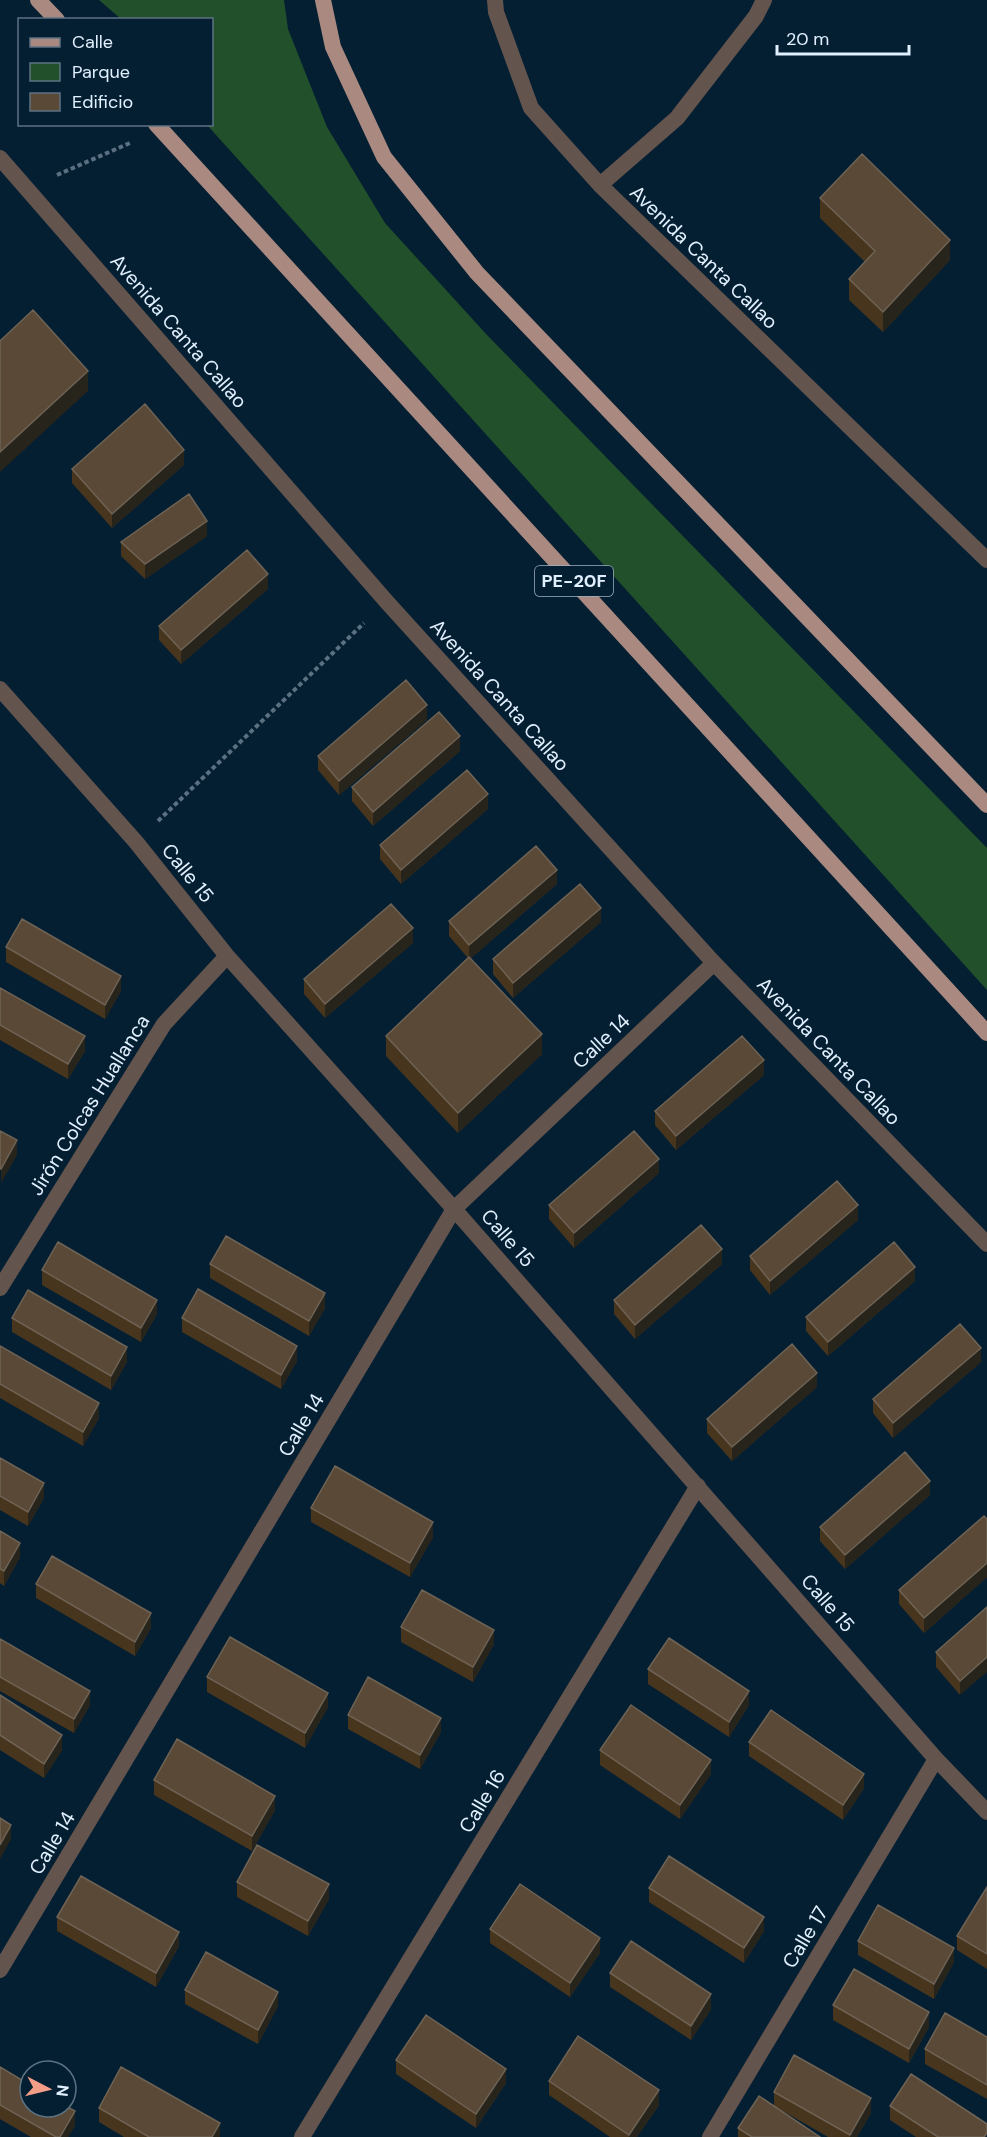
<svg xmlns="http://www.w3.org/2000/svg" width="987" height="2137" viewBox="0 0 987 2137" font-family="'DM Sans',sans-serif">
	<rect width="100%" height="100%" fill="#051f32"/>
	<path fill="#21502b" d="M99 0H284L288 29 327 127 385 223 487 335 987 848V990L207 125 212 124V20L121 19Z"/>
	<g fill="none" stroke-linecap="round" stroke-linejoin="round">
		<path stroke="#5b7182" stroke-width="4" stroke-dasharray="4.5 3" stroke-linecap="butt" d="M57 175 132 142
			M158 821 364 623"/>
		<path stroke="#63544e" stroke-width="16" d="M495 0 496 12 531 108 600 185 987 560
			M600 185 677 118 756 16 764 0
			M0 689 136 842 227 956 454 1209 936 1759 987 1812
			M0 1288 164 1024 227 956
			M0 1970 454 1209 714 963
			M302 2137 698 1486
			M710 2137 936 1759"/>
		<path stroke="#63544e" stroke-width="16" d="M0 158 386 601 714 963 987 1244"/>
		<path stroke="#aa8a80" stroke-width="16" d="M38 0 57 20
			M323 0 333 47 384 157 477 273 987 805
			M156 124 987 1033"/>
	</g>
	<path fill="#48351e" d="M820 198 950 260 883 332 849 300V279L865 262 820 218Z
		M184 465 112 528 72 483V469Z
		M207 536 145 579 121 556V542Z
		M268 589 181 664 159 640V626Z
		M427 720 339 795 318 770V756Z
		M460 751 373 826 352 801V787Z
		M488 809 401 884 380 859V845Z
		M557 884 471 958 542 1054 458 1133 386 1056V1036L468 958 449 936V921Z
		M601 922 513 998 493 974V959Z
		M413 943 325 1018 304 994V979Z
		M6 947 121 991 105 1019 6 962Z
		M0 988 85 1051 68 1079 0 1040Z
		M764 1075 676 1150 655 1125V1111Z
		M659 1173 574 1248 549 1219V1205Z
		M858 1220 770 1295 750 1270V1256Z
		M210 1264 325 1308 309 1336 210 1278Z
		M722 1264 635 1339 614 1314V1300Z
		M42 1270 157 1314 141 1342 42 1285Z
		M915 1281 828 1356 806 1331V1317Z
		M12 1318 127 1362 111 1390 12 1332Z
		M182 1318 297 1361 281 1389 182 1332Z
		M0 1346 99 1418 83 1446 0 1398Z
		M981 1362 893 1438 873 1413V1399Z
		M817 1387 732 1461 707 1433V1419Z
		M0 1458 44 1498 28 1526 0 1510Z
		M930 1495 845 1569 820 1541V1527Z
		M311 1508 433 1537 410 1577 311 1522Z
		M987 1519V1577L924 1633 899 1604V1590Z
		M0 1531 20 1557 4 1586 0 1583Z
		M36 1584 151 1628 135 1656 36 1598Z
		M987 1607 960 1695 936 1667V1652Z
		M401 1627 494 1644 473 1682 401 1642Z
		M0 1639 90 1705 74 1733 0 1691Z
		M648 1669 749 1705 729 1737 648 1684Z
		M207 1677 328 1707 305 1748 207 1692Z
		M0 1695 62 1750 44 1778 0 1750Z
		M348 1715 441 1732 420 1769 348 1729Z
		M749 1742 864 1788 843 1820 749 1756Z
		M600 1750 711 1774 680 1819 600 1765Z
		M154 1780 275 1810 252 1851 154 1795Z
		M237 1882 329 1899 308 1936 237 1897Z
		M987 1887V1969L957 1950V1936Z
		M649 1888 764 1931 744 1963 649 1902Z
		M57 1917 179 1946 156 1987 57 1931Z
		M490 1929 600 1953 570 1997 490 1943Z
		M858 1941 954 1962 934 1999 858 1955Z
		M610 1973 711 2009 691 2040 610 1987Z
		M185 1990 278 2006 258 2044 185 2004Z
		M833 2005 929 2027 909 2063 833 2020Z
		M987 2037V2099L925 2064V2049Z
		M396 2060 506 2083 476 2128 396 2074Z
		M0 2067 75 2125 68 2137H31L0 2119Z
		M549 2081 659 2105 637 2137H610L549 2095Z
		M774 2092 871 2113 857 2137H828L774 2106 820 2137H738V2128L774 2106Z
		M890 2106 987 2137H916L890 2120Z
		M99 2108 220 2137H124L99 2122Z"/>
	<path fill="#27241c" d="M950 240V260L883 332V312Z
		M88 371V391L0 472V452Z
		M184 450V465L112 528V514Z
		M207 521V536L145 579V564Z
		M268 574V589L181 664V650Z
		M427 705V720L339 795V781Z
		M460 736V751L373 826V812Z
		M488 794V809L401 884V870Z
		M557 870V884L469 960V945Z
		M601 908V922L513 998V983Z
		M413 928V943L325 1018V1004Z
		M121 976V991L105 1019V1005Z
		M542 1034V1054L458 1133V1113Z
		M85 1036V1051L68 1079V1064Z
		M764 1060V1075L676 1150V1136Z
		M17 1140V1155L1 1183V1169Z
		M659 1159V1173L574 1248V1233Z
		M858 1205V1220L770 1295V1281Z
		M722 1249V1264L635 1339V1325Z
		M915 1267V1281L828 1356V1342Z
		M325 1293V1308L309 1336V1321Z
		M157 1300V1314L141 1342V1328Z
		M297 1346V1361L281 1389V1375Z
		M127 1347V1362L111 1390V1376Z
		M981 1348V1362L893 1438V1423Z
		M817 1373V1387L732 1461V1447Z
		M99 1403V1418L83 1446V1432Z
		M930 1481V1495L845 1569V1555Z
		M44 1483V1498L28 1526V1512Z
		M433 1522V1537L410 1577V1563Z
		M20 1543V1557L4 1586V1571Z
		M987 1563V1577L924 1633V1618Z
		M151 1613V1628L135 1656V1642Z
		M494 1630V1644L473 1682V1667Z
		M987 1657V1672L960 1695V1681Z
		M90 1691V1705L74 1733V1719Z
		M749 1691V1705L729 1737V1722Z
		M328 1693V1707L305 1748V1733Z
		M441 1718V1732L420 1769V1755Z
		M62 1735V1750L44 1778V1764Z
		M711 1760V1774L680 1819V1805Z
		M864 1774V1788L843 1820V1805Z
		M275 1796V1810L252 1851V1836Z
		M11 1825V1839L0 1859V1845Z
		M329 1884V1899L308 1936V1921Z
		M764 1917V1931L744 1963V1948Z
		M179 1932V1946L156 1987V1973Z
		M600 1938V1953L570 1997V1983Z
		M954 1948V1962L934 1999V1984Z
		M278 1992V2006L258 2044V2030Z
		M711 1994V2009L691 2040V2026Z
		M929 2012V2027L909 2063V2049Z
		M506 2069V2083L476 2128V2114Z
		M659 2090V2105L637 2137H629V2135Z
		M871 2098V2113L857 2137H850V2135Z
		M75 2111V2125L68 2137H60Z
		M220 2123V2137H212Z"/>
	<path fill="#594936" stroke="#6e6355" stroke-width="1.5" d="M862 154 950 240 883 312 849 279 875 251 820 198Z
		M33 310 88 371 0 452V341Z
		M145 404 184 450 112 514 72 469Z
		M189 494 207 521 145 564 121 542Z
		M247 550 268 574 181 650 159 626Z
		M406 680 427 705 339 781 318 756Z
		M439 712 460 736 373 812 352 787Z
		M467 770 488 794 401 870 380 845Z
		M536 846 557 870 469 945 449 921Z
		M580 884 601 908 513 983 493 959Z
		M391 904 413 928 325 1004 304 979Z
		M22 919 121 976 105 1005 6 947Z
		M469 957 542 1034 458 1113 386 1036Z
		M0 988 85 1036 68 1064 0 1025Z
		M742 1036 764 1060 676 1136 655 1111Z
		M0 1131 17 1140 1 1169 0 1168Z
		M634 1131 659 1159 574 1233 549 1205Z
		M837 1181 858 1205 770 1281 750 1256Z
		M701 1225 722 1249 635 1325 614 1300Z
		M226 1236 325 1293 309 1321 210 1264Z
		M58 1242 157 1300 141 1328 42 1270Z
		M894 1242 915 1267 828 1342 806 1317Z
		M198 1289 297 1346 281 1375 182 1318Z
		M28 1290 127 1347 111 1376 12 1318Z
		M960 1324 981 1348 893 1423 873 1399Z
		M792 1344 817 1373 732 1447 707 1419Z
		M0 1346 99 1403 83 1432 0 1384Z
		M905 1452 930 1481 845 1555 820 1527Z
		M0 1458 44 1483 28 1512 0 1496Z
		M335 1466 433 1522 410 1563 311 1508Z
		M984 1516 987 1519V1563L924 1618 899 1590Z
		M0 1531 20 1543 4 1571 0 1569Z
		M52 1556 151 1613 135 1642 36 1584Z
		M422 1590 494 1630 473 1667 401 1627Z
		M987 1607V1657L960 1681 936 1652Z
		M230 1637 328 1693 305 1733 207 1677Z
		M669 1638 749 1691 729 1722 648 1669Z
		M0 1639 90 1691 74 1719 0 1677Z
		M368 1677 441 1718 420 1755 348 1715Z
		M0 1695 62 1735 44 1764 0 1735Z
		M631 1705 711 1760 680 1805 600 1750Z
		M771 1710 864 1774 843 1805 749 1742Z
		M177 1739 275 1796 252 1836 154 1780Z
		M0 1818 11 1825 0 1845Z
		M257 1845 329 1884 308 1921 237 1882Z
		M669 1856 764 1917 744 1948 649 1888Z
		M81 1876 179 1932 156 1973 57 1917Z
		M520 1884 600 1938 570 1983 490 1929Z
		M987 1887V1954L957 1936Z
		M878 1905 954 1948 934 1984 858 1941Z
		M631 1941 711 1994 691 2026 610 1973Z
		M206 1952 278 1992 258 2030 185 1990Z
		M854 1969 929 2012 909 2049 833 2005Z
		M945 2013 987 2037V2085L925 2049Z
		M426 2015 506 2069 476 2114 396 2060Z
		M578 2036 659 2090 629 2135 549 2081Z
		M794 2055 871 2098 850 2135 774 2092Z
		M0 2067 30 2085V2107H66V2106L75 2111 60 2137H56L0 2105Z
		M121 2067 220 2123 212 2137H149L99 2108Z
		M911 2074 987 2124V2133L984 2137H938L890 2106Z
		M759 2096 820 2137H752L738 2128Z"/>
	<g text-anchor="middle" stroke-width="6" stroke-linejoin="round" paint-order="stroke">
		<rect fill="#051f32" stroke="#9fb1c1" stroke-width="1.5" x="535" y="566" width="78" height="30" rx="4.5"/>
		<g font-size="18" font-weight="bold" fill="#e1f0fe">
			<text x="574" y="587">PE-20F</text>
		</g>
		<g font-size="20" fill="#e1f0fe" stroke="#051f32">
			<text transform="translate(704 257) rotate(44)" y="7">Avenida Canta Callao</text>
			<text transform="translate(179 331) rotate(49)" y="7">Avenida Canta Callao</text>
			<text transform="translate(500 695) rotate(48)" y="7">Avenida Canta Callao</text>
			<text transform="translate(188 873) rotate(51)" y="7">Calle 15</text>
			<text transform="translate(601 1041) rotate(-43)" y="7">Calle 14</text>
			<text transform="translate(829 1051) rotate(46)" y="7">Avenida Canta Callao</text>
			<text transform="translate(89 1105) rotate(-58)" y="7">Jirón Colcas Huallanca</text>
			<text transform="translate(508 1238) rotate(49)" y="7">Calle 15</text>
			<text transform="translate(301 1425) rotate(-59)" y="7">Calle 14</text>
			<text transform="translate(828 1603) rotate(49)" y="7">Calle 15</text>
			<text transform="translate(482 1801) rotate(-59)" y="7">Calle 16</text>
			<text transform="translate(52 1843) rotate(-59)" y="7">Calle 14</text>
			<text transform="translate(805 1937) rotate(-59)" y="7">Calle 17</text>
		</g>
	</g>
	<rect x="18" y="18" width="195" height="108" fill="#051f32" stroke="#5d7384" stroke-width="1.5"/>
	<rect x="30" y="38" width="30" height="9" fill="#aa8a80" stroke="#5d7384" stroke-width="1.5"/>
	<text x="72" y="48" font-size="18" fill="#e1f0fe">Calle</text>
	<rect x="30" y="63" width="30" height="18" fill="#21502b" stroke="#5d7384" stroke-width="1.5"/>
	<text x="72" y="78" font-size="18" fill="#e1f0fe">Parque</text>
	<rect x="30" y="93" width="30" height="18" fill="#594936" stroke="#5d7384" stroke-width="1.5"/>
	<text x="72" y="108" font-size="18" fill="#e1f0fe">Edificio</text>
	<g transform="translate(48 2089) rotate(97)"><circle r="28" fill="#051f32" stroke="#5d7384" stroke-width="1.5"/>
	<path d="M0-4.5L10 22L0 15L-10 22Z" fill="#f49e88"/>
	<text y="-9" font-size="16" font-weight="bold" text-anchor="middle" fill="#e1f0fe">N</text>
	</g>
	<path d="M777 45v9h132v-9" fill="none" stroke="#e1f0fe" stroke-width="3"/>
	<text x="786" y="45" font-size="18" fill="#e1f0fe" stroke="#051f32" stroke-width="4.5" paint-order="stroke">20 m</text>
</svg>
